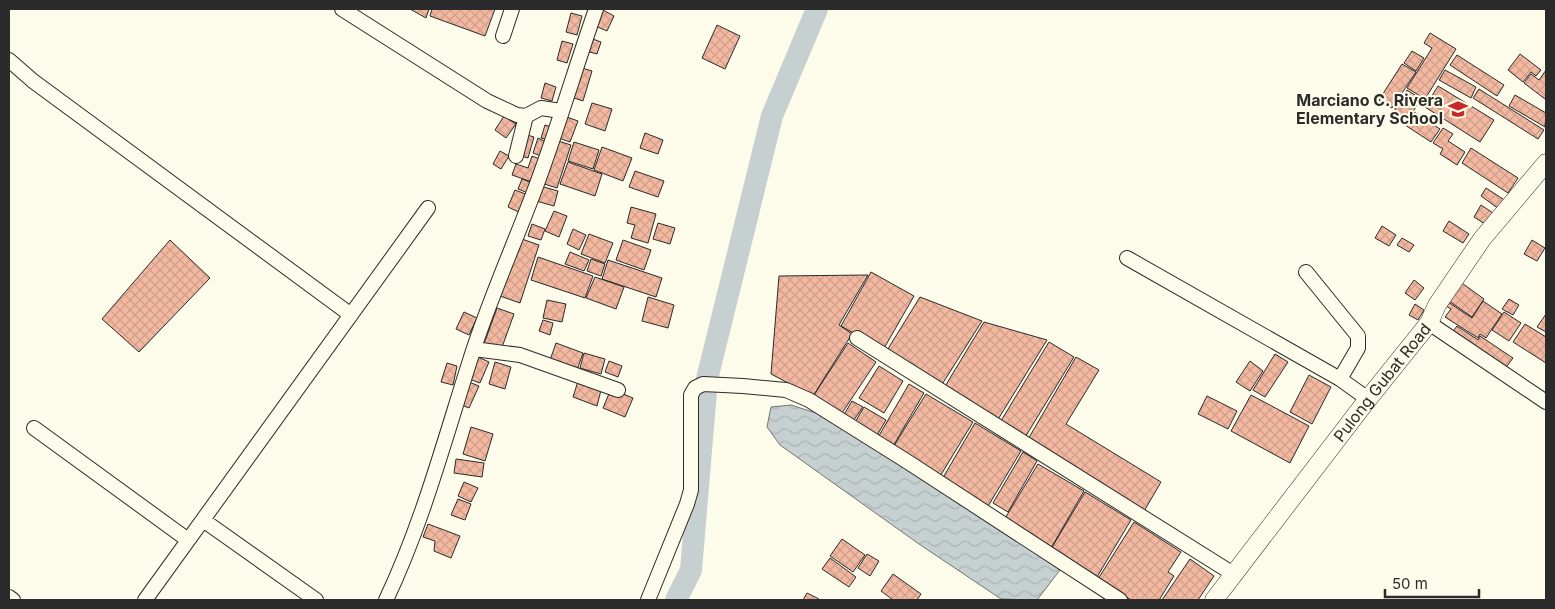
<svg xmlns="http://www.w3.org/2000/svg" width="1555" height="609" viewBox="0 0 1555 609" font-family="Inter,sans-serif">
	<defs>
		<pattern id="water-waves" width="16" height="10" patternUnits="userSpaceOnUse" patternTransform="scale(1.25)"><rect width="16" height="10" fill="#c7d0d0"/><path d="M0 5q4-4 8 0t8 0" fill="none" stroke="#abb3b3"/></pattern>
		<pattern id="building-cross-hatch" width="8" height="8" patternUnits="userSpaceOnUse" patternTransform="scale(1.25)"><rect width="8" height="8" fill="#f2b8a0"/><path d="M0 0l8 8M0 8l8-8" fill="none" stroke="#d09e8a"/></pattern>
	</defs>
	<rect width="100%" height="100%" fill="#fdfbea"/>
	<path fill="url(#water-waves)" stroke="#74746e" d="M791 405 816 413 953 497 1060 570 1037 600 1001 599 919 544 780 445 767 427 771 407Z"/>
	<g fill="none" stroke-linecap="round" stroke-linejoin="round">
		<path stroke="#c7d0d0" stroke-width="22" d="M707 379 772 116 817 9
			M676 600 691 570 706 391"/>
	</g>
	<path fill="url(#building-cross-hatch)" stroke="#2b2b2b" d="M410 9H429L426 18Z
		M432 9H495L485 36 430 16Z
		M601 9 614 16 607 31 593 25Z
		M571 13 582 16 577 35 566 32Z
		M717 25 740 36 725 69 702 58Z
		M1430 33 1456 49 1425 99 1407 88 1432 48 1424 43Z
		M590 38 601 42 597 54 586 51Z
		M562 41 573 44 567 63 557 60Z
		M1412 51 1424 58 1416 71 1404 63Z
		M1520 54 1541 70 1536 76 1531 72 1523 82 1508 70Z
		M1457 55 1504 85 1497 96 1450 65Z
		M1402 64 1416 72 1392 108 1379 100Z
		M582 68 592 71 583 101 574 98Z
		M1445 70 1476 87 1471 98 1439 80Z
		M1546 70V97L1545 99 1524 83 1531 74 1539 80Z
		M545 83 556 87 552 101 541 98Z
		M1438 86 1494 120 1480 142 1425 107Z
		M1479 89 1544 130 1538 139 1473 98Z
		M1407 90 1421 99 1408 119 1394 111Z
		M1515 95 1546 113 1545 127 1509 106Z
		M592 103 612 109 605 131 585 124Z
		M1414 112 1440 129 1431 142 1405 125Z
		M504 116 516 124 506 138 495 130Z
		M564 116 578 121 570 142 556 137Z
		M545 125 552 127 548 140 541 138Z
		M1443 128 1453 134 1448 141 1465 152 1457 165 1440 154 1443 149 1433 143Z
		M645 133 663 140 658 154 640 148Z
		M524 134 534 137 528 158 518 155Z
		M538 138 546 142 541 156 533 153Z
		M555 140 571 145 557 188 541 183Z
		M574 142 599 150 593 169 568 161Z
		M602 147 632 158 623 181 594 170Z
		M1471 148 1518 178 1508 193 1462 163Z
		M500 151 509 156 501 169 493 164Z
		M532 156 540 159 532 182 512 175 516 164 528 168Z
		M568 162 602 174 595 196 560 184Z
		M635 171 664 181 658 197 629 187Z
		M522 179 532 183 528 193 518 189Z
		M540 186 558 191 554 206 536 201Z
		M1486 188 1506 201 1499 209 1481 196Z
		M515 190 528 195 521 213 508 207Z
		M1481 205 1493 213 1485 224 1474 217Z
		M631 207 656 214 648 243 631 238 635 225 627 223Z
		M554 211 567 216 559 237 545 231Z
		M1449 221 1469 234 1463 243 1443 231Z
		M658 223 675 228 670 244 653 239Z
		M532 224 545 229 541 240 528 236Z
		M1382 226 1396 235 1389 246 1375 238Z
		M573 229 586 235 579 250 567 244Z
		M589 234 613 243 605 263 581 254Z
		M519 238 539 245 520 303 500 296Z
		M1402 238 1414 245 1409 252 1397 245Z
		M170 240 210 278 139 352 102 319Z
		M623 240 651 250 644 270 616 260Z
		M1532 240 1545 248 1537 261 1524 254Z
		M570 252 589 260 584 271 565 264Z
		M538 257 593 276 585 298 531 280Z
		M591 259 605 264 601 276 587 271Z
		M608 260 662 278 656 297 602 279Z
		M871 272 914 296 883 350 841 326Z
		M868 275 839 325 852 334 813 396 771 374 779 276Z
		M595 277 624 287 616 309 586 298Z
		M1414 280 1424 288 1415 300 1405 293Z
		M1459 281 1484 299 1472 317 1446 299Z
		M648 297 674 305 668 328 642 321Z
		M920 297 982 321 941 386 886 352Z
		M1509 299 1519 305 1513 315 1502 309Z
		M547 300 566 304 562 322 543 318Z
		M1483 301 1502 314 1486 338 1480 334 1478 338 1445 317 1451 309 1446 306 1448 302 1472 318Z
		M1415 304 1424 310 1418 320 1409 315Z
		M497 308 514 314 501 350 484 344Z
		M464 312 477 318 469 335 456 329Z
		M1504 312 1521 323 1509 341 1492 330Z
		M1546 314V332L1537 327Z
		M543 320 553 323 550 335 539 331Z
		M984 322 1047 340 997 421 944 388Z
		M1525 324 1546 337V363L1513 342Z
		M1457 326 1478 340 1480 336 1513 358 1504 370 1451 334Z
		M1049 342 1074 357 1024 439 999 424Z
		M556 343 583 353 576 373 549 363Z
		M848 343 876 362 842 413 814 395Z
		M584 353 605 359 601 374 580 368Z
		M1275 354 1288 362 1265 397 1253 390Z
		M478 357 489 362 480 383 469 379Z
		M1076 357 1099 370 1066 424 1161 482 1143 513 1027 441Z
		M609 361 622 366 618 377 605 372Z
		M1250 361 1263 371 1250 391 1236 382Z
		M495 362 511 367 505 389 489 384Z
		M447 363 457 366 453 385 441 382Z
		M879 366 903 381 884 413 859 398Z
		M1309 375 1331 387 1312 424 1290 412Z
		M579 378 602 386 597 406 573 397Z
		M469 382 479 386 469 408 459 404Z
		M909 384 924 393 892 448 877 439Z
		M611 389 633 398 625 417 603 408Z
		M926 394 973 422 939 478 892 449Z
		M1251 395 1309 426 1290 463 1231 431Z
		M1207 396 1237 411 1228 429 1198 414Z
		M852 401 863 407 851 424 842 418Z
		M864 407 886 420 876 437 854 424Z
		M975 423 1021 451 987 508 941 481Z
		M471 427 493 434 485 461 463 454Z
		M1023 452 1037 461 1008 512 993 503Z
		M456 459 484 463 482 477 454 473Z
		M1038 464 1084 491 1051 548 1004 520Z
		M464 482 478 488 471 502 458 496Z
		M1085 492 1131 520 1097 577 1051 549Z
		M458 499 471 504 465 520 451 515Z
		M1134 522 1181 552 1168 572 1174 576 1159 600H1131L1098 579Z
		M428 524 460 536 451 558 434 551 435 541 423 537Z
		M842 539 865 555 853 572 830 556Z
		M867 554 879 561 870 576 858 568Z
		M830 558 856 577 849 587 822 569Z
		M1190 559 1214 576 1198 600H1162Z
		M893 574 921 594 917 600H893L881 591Z
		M807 593 819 599 818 600H803Z"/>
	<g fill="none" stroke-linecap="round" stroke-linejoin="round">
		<defs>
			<path id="minor" d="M342 9 487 101 517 115 526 116 541 108 561 111
				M503 36 512 9
				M9 60 33 81 351 315
				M516 156 526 116
				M1127 258 1340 379 1368 399
				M1306 272 1358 336V348L1340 379
				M1429 323 1546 402
				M857 338 1235 575
				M474 349 520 355 618 390
				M34 428 188 540
				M203 520 316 600
				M9 597 13 600
				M145 600 428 208
				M386 600C424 520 446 434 473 351 492 293 517 238 538 181 559 124 576 66 596 9
				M648 600 687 504 691 490V395L695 388 703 384 743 386 786 390 809 400 908 462 1120 600"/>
			<g id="major">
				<path id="s1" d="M1214 600 1368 399 1429 323 1437 305 1482 239 1546 163"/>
			</g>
		</defs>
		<use href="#minor" stroke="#2b2b2b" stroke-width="16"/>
		<use href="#major" stroke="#2b2b2b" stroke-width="19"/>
		<use href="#minor" stroke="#fdfbea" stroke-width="14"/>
		<use href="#major" stroke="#fdfbea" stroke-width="18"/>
	</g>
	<defs>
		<symbol id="school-bare" viewBox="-9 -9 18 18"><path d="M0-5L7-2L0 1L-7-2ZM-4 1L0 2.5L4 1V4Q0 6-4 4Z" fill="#c62828" stroke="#fdfbea" stroke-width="2.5" paint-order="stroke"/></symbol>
	</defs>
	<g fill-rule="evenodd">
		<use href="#school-bare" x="1444" y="95" width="28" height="28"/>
	</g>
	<g text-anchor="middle" stroke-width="4" stroke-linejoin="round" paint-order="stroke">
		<g font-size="16" font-weight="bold" fill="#2b2b2b" stroke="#fdfbea" text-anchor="end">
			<text x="1443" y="106">Marciano C. Rivera<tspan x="1443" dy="18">Elementary School</tspan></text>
		</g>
		<g font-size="16" fill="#2b2b2b" stroke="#fdfbea">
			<text dy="6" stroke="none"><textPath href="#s1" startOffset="275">Pulong Gubat Road</textPath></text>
		</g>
	</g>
	<rect width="1555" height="609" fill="none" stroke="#2b2b2b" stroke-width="20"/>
	<path d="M1385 589v8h94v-8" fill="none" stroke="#2b2b2b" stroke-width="2.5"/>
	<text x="1392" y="589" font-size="15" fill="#2b2b2b" stroke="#fdfbea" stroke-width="4" paint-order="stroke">50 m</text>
</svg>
